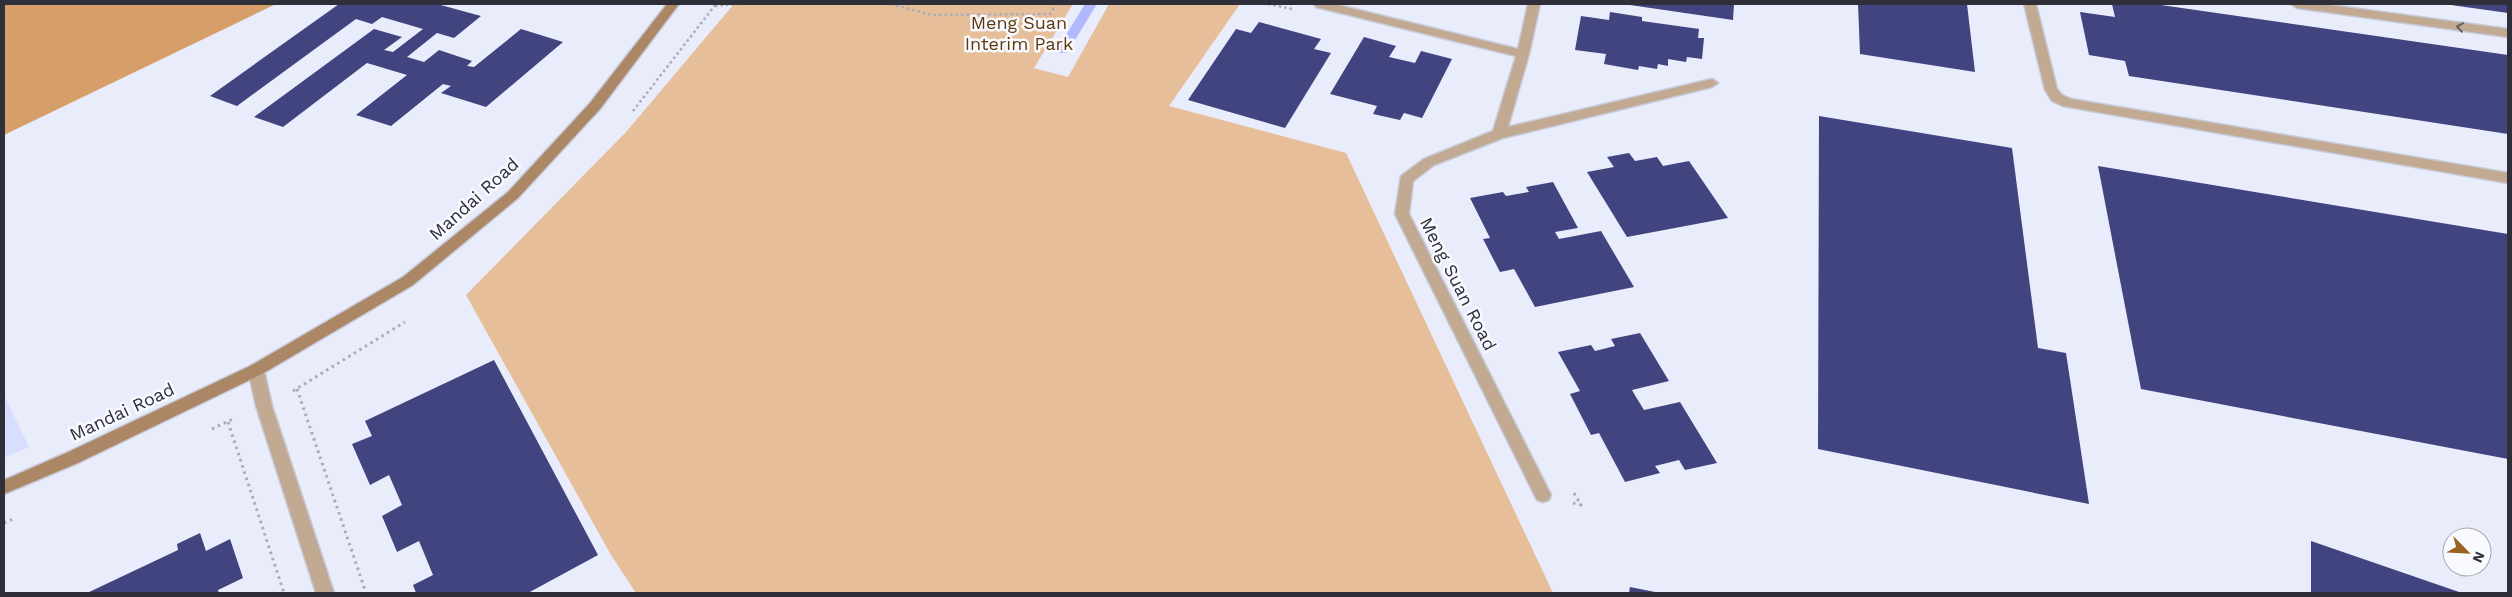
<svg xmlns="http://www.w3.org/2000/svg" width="2512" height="597" viewBox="0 0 2512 597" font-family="'Work Sans',sans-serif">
	<rect width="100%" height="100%" fill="#e9ecfb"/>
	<path fill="#d9defe" d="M4 395 29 447 4 458Z"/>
	<path fill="#e6bf9a" d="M734 4H1073L1034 68 1068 77 1109 4H1240L1169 106 1346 153 1553 593H636L611 555 466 295 626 132Z"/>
	<path fill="#d69f69" d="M4 4H276L4 135Z"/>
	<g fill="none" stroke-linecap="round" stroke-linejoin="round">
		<path fill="#b1b9fd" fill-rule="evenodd" d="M1085 4H1097L1067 53H1059L1057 50Z"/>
	</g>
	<path fill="#41447f" d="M339 4H437L481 16 454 38 437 33 407 57 424 62 439 50 472 61 467 66 474 67 521 29 563 42 486 107 441 93 451 86 443 84 391 126 356 115 407 75 367 63 283 127 254 117 374 29 402 37 384 50 393 52 423 29 382 17 372 24 356 19 237 106 210 96Z
		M1630 4H1734L1733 20 1630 5Z
		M1858 4H1967L1975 72 1860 54Z
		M2112 4H2154L2508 55V134L2129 76 2125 61 2089 55 2080 12 2115 17Z
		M2451 4H2508V13L2451 5Z
		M1610 12 1642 17V21L1699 29 1698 38H1704L1702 59 1687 57 1686 62 1668 59V66L1658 64 1657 69 1639 66 1638 70 1604 64 1606 54 1575 50 1581 16 1609 20Z
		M1259 22 1321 39 1314 49 1331 53 1285 128 1188 100 1236 29 1251 33Z
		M1364 37 1396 46 1389 57 1415 63 1421 51 1452 59 1422 118 1404 113 1400 120 1373 114 1377 106 1330 94Z
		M1819 116 2012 148 2038 348 2066 353 2089 504 1818 449Z
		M1629 153 1635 161 1657 157 1663 166 1689 161 1728 218 1627 237 1587 172 1614 167 1607 157Z
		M2098 166 2508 234V459L2141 389Z
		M1553 182 1578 228 1555 232 1559 239 1601 231 1634 287 1535 307 1514 269 1500 272 1483 239 1490 238 1470 198 1503 192 1506 196 1529 192 1526 187Z
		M1640 333 1669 381 1632 390 1636 397 1644 410 1680 402 1717 463 1685 470 1679 460 1655 466 1660 473 1625 482 1599 433 1591 435 1570 394 1580 391 1558 352 1591 345 1595 351 1615 346 1611 339Z
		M494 360 598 555 528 593H416L413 585 433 575 419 541 397 552 382 516 402 505 389 475 370 485 352 444 372 436 365 421Z
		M200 533 206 551 230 539 243 578 218 590 219 593H87L178 550 177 544Z
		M2311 541 2462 593H2311Z
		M1630 587 1655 592V593H1629Z"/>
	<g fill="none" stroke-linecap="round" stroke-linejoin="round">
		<defs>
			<path id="service" d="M2024 4H2036L2057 89 2062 95 2071 99 2508 173V183L2063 106 2052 101 2045 90Z
				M2291 4H2322L2508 29V37L2297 8Z"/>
			<path id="minor" d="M1314 4H1334L1518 49 1528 4H1540L1529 54 1508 127 1712 79 1718 83 1712 87 1503 138 1434 165 1413 181 1409 214 1551 495 1549 500 1543 502 1537 500 1395 214 1401 176 1424 159 1493 131 1516 56 1316 7Z
				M256 364 262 366 264 370 272 406 334 593H316L256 406 248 370 250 366Z"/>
			<path id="secondary" d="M667 4H679L600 109 518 198 413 285 262 374 78 463 4 494V480L66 453 250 366 403 277 508 192 590 103Z"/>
		</defs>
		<use href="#service" stroke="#c7cad8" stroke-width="3"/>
		<use href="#minor" stroke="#c7cad8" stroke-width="3"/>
		<use href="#secondary" stroke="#c7cad8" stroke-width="3"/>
		<path stroke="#a9abb8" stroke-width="2.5" stroke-dasharray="2.5 3" stroke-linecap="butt" d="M891 4 932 15 1050 14 1056 4
			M1268 4 1292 9
			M715 6 738 4
			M633 111 716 4"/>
		<path stroke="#a9abb8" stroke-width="3" stroke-dasharray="2.5 4" stroke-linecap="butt" d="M297 389 365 590 364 593
			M293 391 405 322
			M228 422 284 593
			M212 429 233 419
			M1573 503 1581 505 1574 493
			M4 523 15 518"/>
		<use href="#service" fill="#c2a992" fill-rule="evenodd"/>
		<use href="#minor" fill="#c2a992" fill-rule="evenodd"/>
		<use href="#secondary" fill="#ac8765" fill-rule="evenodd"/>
	</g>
	<defs><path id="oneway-chevron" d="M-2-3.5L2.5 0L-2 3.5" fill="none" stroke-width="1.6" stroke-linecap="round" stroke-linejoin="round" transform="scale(1.25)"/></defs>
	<use stroke="#69605d" href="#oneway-chevron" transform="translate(2460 27) rotate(-172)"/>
	<g text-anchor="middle" stroke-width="5" stroke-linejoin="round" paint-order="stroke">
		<g font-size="18" fill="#5e390e" stroke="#f9faff">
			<text x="1019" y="29">Meng Suan<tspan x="1019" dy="21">Interim Park</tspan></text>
		</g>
		<g font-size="18" fill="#2e2f39" stroke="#f9faff">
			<text transform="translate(474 199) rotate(-42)" y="6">Mandai Road</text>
			<text transform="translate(1458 284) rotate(63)" y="6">Meng Suan Road</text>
			<text transform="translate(122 412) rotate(-25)" y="6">Mandai Road</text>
		</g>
	</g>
	<rect width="2512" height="597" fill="none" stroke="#2e2f39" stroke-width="10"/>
	<g transform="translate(2467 552) rotate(114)"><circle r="24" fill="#f9faff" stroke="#a8a9b0"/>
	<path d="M0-4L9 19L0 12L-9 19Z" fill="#9c6221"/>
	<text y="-8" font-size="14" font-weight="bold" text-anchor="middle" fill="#2e2f39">N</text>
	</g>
</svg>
